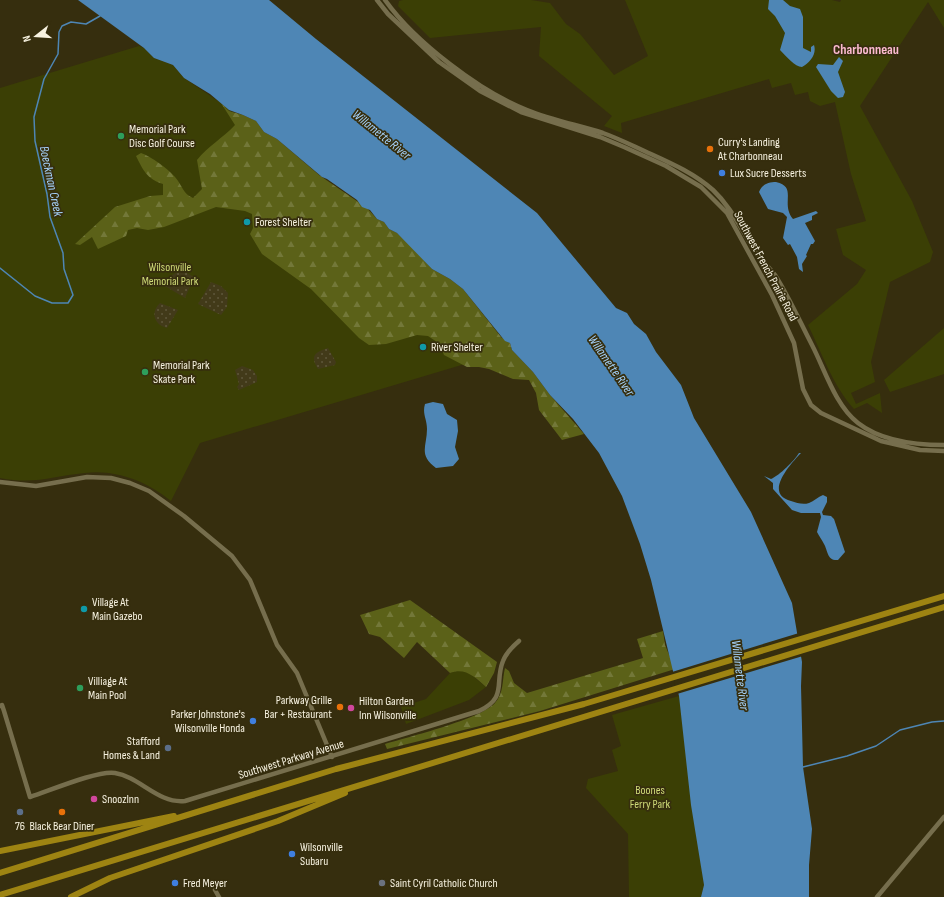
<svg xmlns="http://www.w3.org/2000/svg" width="944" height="897" viewBox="0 0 944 897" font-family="'Sofia Sans Condensed',sans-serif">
	<defs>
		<pattern id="forest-firs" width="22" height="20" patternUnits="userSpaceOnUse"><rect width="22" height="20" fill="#5b6118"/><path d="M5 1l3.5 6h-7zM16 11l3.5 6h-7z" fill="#737839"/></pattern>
		<pattern id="sand-dots" width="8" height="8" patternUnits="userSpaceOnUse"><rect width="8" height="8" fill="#423a19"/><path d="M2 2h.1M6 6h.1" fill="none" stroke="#5e573a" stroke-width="1.8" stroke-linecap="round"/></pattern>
	</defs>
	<rect width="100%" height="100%" fill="#362e0e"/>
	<path fill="#3b3f05" d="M403 0H531L550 3 566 24 580 34 614 75 648 56 625 0H832L840 2 841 0H944V28L928 2 860 106 912 201 933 252 930 262 890 282 871 362 875 382 851 393 856 404 880 393 882 413 867 403 854 409C833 386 822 353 808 325L857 284 866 270 843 255 836 229 866 221 851 174 835 102 820 106 810 101 808 92 795 95 791 83 772 88 769 79 621 123 622 133 604 126 612 116 539 56 541 27 430 38 398 6 399 1Z
		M139 46 144 48 154 58 173 65 184 78 221 103 512 350 200 443 171 501C148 482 116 469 85 473 53 476 35 485 0 478V88Z
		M944 328V374L890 392 884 380Z
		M458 670 468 672 486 687 469 700 406 724 401 707 426 699 450 673Z
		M679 696 704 885 701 897H629L628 834 586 788 588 779 618 771 612 750 621 746 612 715Z"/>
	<path fill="url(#forest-firs)" d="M221 103 229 111 243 115 256 121 264 132 277 139 319 175 367 208 377 219 384 222 389 229 397 233 411 246 432 269 450 279 463 289 501 337 510 343 512 350 533 372 550 395 584 434 562 440 539 410 536 393 529 380 513 379 489 369 479 367H467L444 355 440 344 428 336 417 335 386 344 369 345 359 338 311 289 262 254 250 234 253 228 252 214 245 211 216 207 164 227 148 230 137 228 128 230 126 236 98 249 92 237 80 245 75 244 115 207 150 196 163 195V184C147 179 143 170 136 156L141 153C152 157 167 168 175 177 182 185 183 194 193 198L202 189 197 160C208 146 223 138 235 125Z
		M410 600 497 662 494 673 486 687C475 677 465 667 450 673L417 642 404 658 380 637 369 634 360 615Z
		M663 631 665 645 675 669 540 711 387 749 385 744C408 737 481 719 495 703 504 693 502 680 505 668L509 671 514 683 527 693 643 658 637 639Z"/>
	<path fill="url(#sand-dots)" d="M185 272 194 277 185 298 165 286C168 276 175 271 185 272Z
		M211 282 221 286 228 293 227 307 221 315 198 304Z
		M160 303 178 310 167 328C154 325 150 312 160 303Z
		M328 348 336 362 335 365 318 369C309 355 316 352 328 348Z
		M242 366 253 370 257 376V382L239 390 237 387 239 384 235 370Z"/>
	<path fill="#4e86b5" d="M78 0H269L316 39 537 213 616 308 627 313 634 324 646 334 656 352 681 385 694 418 751 512 792 603 802 662 801 686 803 767 812 829 809 865V897H701L704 885 691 805 679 696 651 580 640 544 622 496 599 453 573 419 550 395 533 372 512 350 510 343 505 341 463 289 450 279 432 269 397 233 389 229 384 222 377 219 370 210 362 207 357 200 327 179 322 177 277 139 264 132 256 121 243 115 229 110 210 94 184 78 173 65 154 58 144 48Z
		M769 0H783L790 6 800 9 803 17V48L811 52V47L814 45C817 54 810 63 802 67 795 67 786 56 780 50L785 33 775 16 768 9Z
		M839 57 843 61 838 72 845 92 843 97 838 98 831 91 816 67 818 64 833 65Z
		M776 182C798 187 780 203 793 219L816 211 818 213 812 216V220L805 223 815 241 813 244H811L806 255 807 256 802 264 803 272 799 269 797 257 790 244 788 245 783 238 787 217 783 213 768 209 759 192C762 184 769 182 776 182Z
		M433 402 443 404 447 414 457 420 458 431 455 447 459 459 453 466 436 468C418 455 427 446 427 429 427 419 422 414 425 404Z
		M799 453H801L799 455C789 466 764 494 791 501 797 503 803 505 809 503 814 501 818 497 823 495L827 497V502L822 512 823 515 831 516 834 519 845 552 838 560C827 561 828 551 824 544 822 540 819 536 817 532L821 517 820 513H801L792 510 773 489V483L764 476 771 479C780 475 794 461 799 453Z"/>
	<path fill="#362e0e" d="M799 633 803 656 677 694 672 672Z"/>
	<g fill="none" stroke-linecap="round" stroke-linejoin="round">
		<path stroke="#4e86b5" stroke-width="1.5" d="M0 268 35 296 52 303H68L73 295 64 269 63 253 50 217 47 194 35 141 34 117 44 79 58 54 59 32 62 26 71 22 86 24 100 16
			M803 767 847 756 876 746 900 730 932 722 944 721"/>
		<path stroke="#766e4d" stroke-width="4.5" d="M377 0 388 14 439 62 480 91 521 112 600 137 624 147 666 166 701 187 727 213 772 295 794 343 803 389 811 405 821 413 881 441 920 450 944 451
			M385 0C414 41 480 92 527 110 551 120 578 125 603 133 620 139 635 147 651 154 673 164 695 174 713 190 732 208 741 230 756 252 761 260 769 267 775 275 789 297 800 322 812 345 825 370 835 405 858 423 881 441 916 445 944 445
			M0 482 36 486 87 477 111 478 130 483 149 491 184 516 232 556 250 580 277 645 297 673 332 757
			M0 706 2 705 4 711 30 797C49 791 98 770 115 773 140 777 158 804 185 801L479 711C508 697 494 683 503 661 506 653 512 647 519 641
			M215 890 219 897
			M877 897 944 817"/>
		<path stroke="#9e8412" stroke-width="6" d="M0 851 174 816
			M0 873 336 769 584 704 944 596
			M0 895 944 607
			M71 897 110 878 278 821 345 793"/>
	</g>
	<g fill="#2e9e5b" stroke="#362e0e" stroke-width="1.5">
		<circle cx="121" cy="136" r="4"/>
		<circle cx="145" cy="372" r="4"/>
		<circle cx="80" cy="688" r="4"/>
	</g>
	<g fill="#e8710a" stroke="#362e0e" stroke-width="1.5">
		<circle cx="710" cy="149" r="4"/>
		<circle cx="340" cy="707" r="4"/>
		<circle cx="62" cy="812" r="4"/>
	</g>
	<g fill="#3f7fe0" stroke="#362e0e" stroke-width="1.5">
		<circle cx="722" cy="173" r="4"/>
		<circle cx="253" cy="721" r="4"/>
		<circle cx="292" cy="854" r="4"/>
		<circle cx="175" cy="883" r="4"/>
	</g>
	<g fill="#0f9aa8" stroke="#362e0e" stroke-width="1.5">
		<circle cx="247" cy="222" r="4"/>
		<circle cx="423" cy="347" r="4"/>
		<circle cx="84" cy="609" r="4"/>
	</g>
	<g fill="#d1479c" stroke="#362e0e" stroke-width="1.5">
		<circle cx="351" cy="708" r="4"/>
		<circle cx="94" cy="799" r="4"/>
	</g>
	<g fill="#5c6f8a" stroke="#362e0e" stroke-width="1.5">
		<circle cx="168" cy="748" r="4"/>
		<circle cx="20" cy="812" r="4"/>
	</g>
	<circle fill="#6b7280" stroke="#362e0e" stroke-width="1.5" cx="382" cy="883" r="4"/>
	<g text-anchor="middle" stroke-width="3.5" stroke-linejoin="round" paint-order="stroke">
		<g font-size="12" fill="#f7f2e0" stroke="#362e0e" text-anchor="start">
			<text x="129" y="133">Memorial Park<tspan x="129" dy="14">Disc Golf Course</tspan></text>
			<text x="718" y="146">Curry's Landing<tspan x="718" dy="14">At Charbonneau</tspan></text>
			<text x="730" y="177">Lux Sucre Desserts</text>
			<text x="255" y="226">Forest Shelter</text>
			<text x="431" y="351">River Shelter</text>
			<text x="153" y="369">Memorial Park<tspan x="153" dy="14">Skate Park</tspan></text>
			<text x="92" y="606">Village At<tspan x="92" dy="14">Main Gazebo</tspan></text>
			<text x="88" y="685">Villiage At<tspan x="88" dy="14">Main Pool</tspan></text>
			<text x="332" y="704" text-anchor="end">Parkway Grille<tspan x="332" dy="14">Bar + Restaurant</tspan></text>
			<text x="359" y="705">Hilton Garden<tspan x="359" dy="14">Inn Wilsonville</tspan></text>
			<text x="245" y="718" text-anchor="end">Parker Johnstone's<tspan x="245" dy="14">Wilsonville Honda</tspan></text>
			<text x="160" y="745" text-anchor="end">Stafford<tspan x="160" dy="14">Homes &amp; Land</tspan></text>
			<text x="102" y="803">SnoozInn</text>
			<text x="20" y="830" text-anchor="middle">76</text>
			<text x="62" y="830" text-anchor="middle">Black Bear Diner</text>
			<text x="300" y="851">Wilsonville<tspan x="300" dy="14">Subaru</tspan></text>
			<text x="183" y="887">Fred Meyer</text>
			<text x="390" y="887">Saint Cyril Catholic Church</text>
		</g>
		<g font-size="12" fill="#f7f2e0" stroke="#362e0e">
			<text transform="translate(766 266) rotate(62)" y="4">Southwest French Prairie Road</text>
			<text transform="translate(291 759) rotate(-17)" y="4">Southwest Parkway Avenue</text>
		</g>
		<g font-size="12" fill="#ced977" stroke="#362e0e">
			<text x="170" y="271">Wilsonville<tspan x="170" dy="14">Memorial Park</tspan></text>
			<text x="650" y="794">Boones<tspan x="650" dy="14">Ferry Park</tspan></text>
		</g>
		<g font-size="13" font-style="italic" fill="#a6d3fc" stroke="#362e0e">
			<text transform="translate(382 134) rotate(39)" y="5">Willamette River</text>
			<text transform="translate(52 181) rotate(78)" y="5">Boeckman Creek</text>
			<text transform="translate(612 365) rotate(55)" y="5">Willamette River</text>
			<text transform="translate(741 675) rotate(83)" y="5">Willamette River</text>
		</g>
		<g font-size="14" font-weight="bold" fill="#fbbad0" stroke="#362e0e">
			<text x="866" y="54">Charbonneau</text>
		</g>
	</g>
	<g transform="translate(36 36) rotate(253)" stroke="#362e0e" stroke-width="3" paint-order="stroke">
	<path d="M0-3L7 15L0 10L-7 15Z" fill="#f7f2e0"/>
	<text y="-6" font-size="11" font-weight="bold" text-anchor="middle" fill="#f7f2e0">N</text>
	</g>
</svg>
